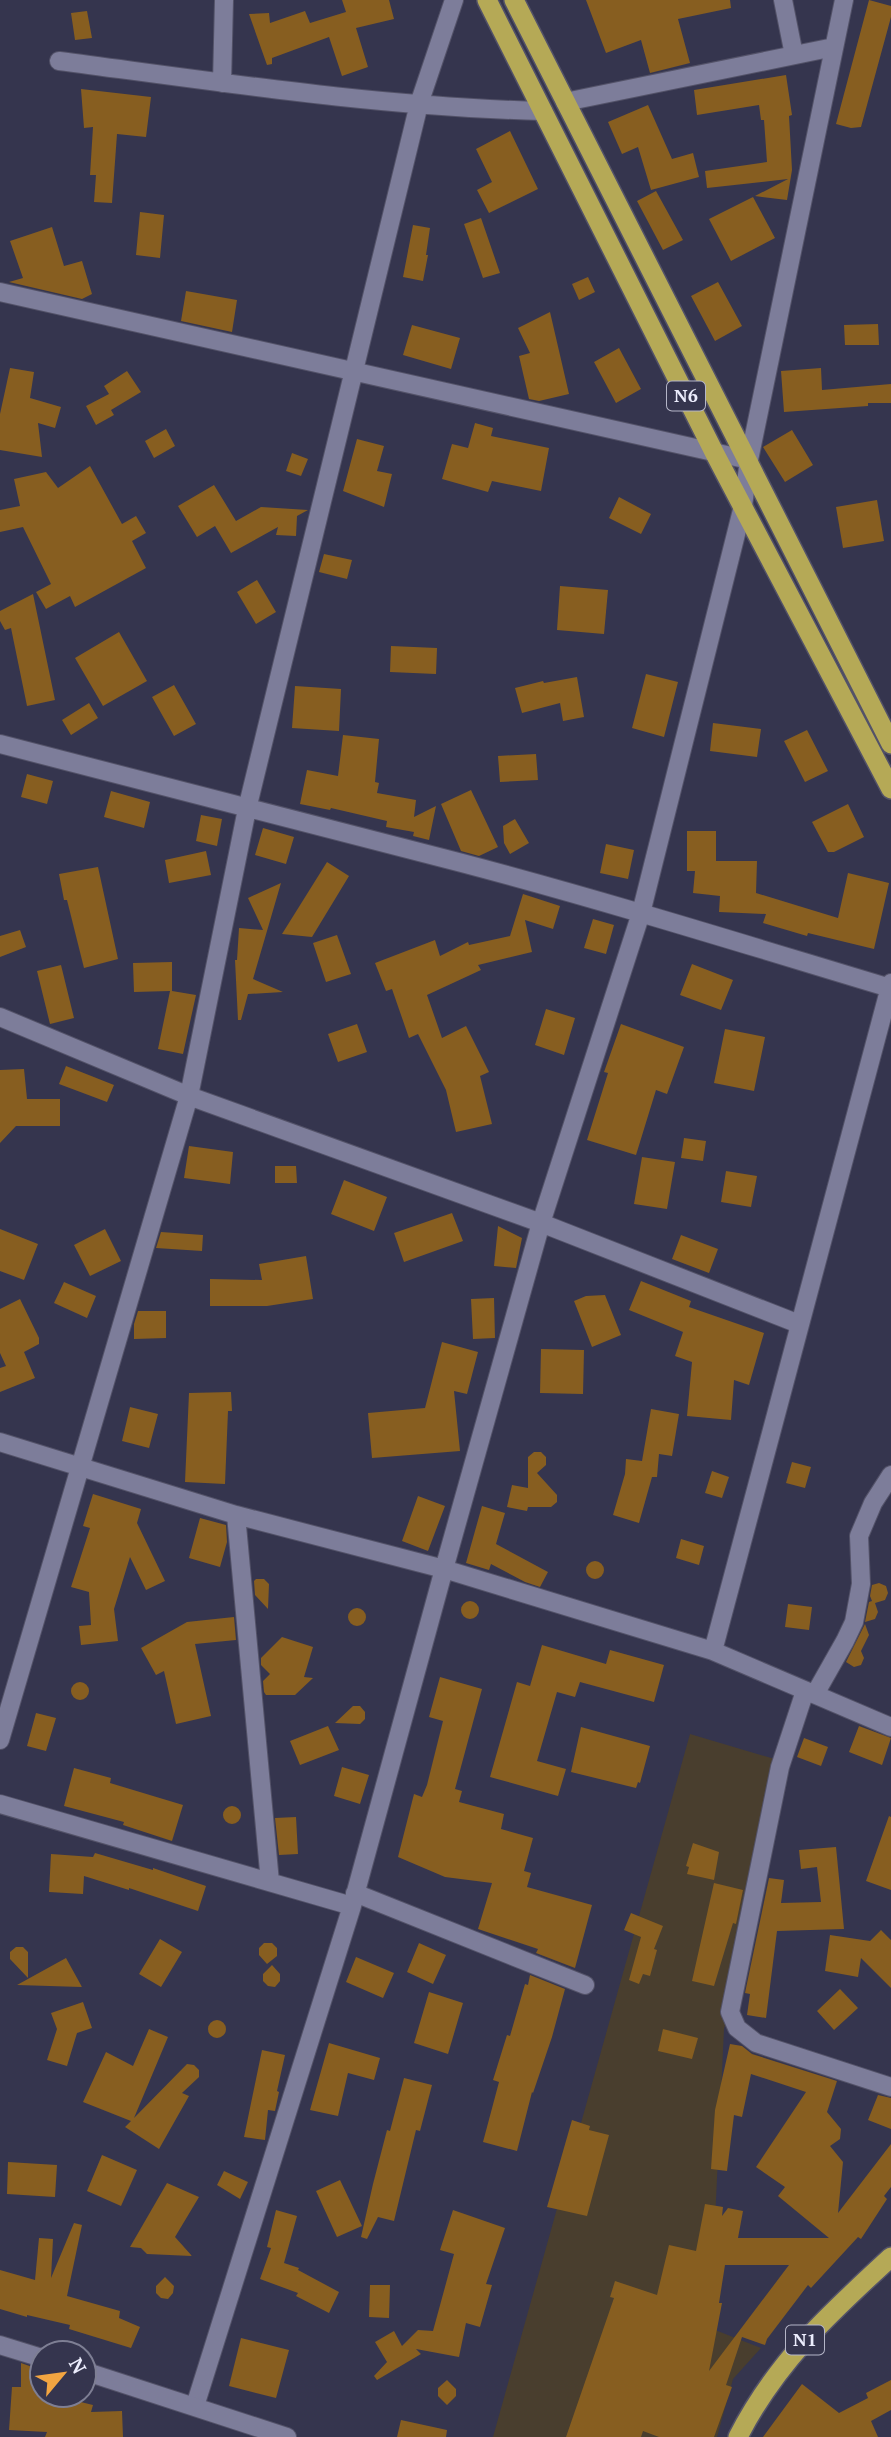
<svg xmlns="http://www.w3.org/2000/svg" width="891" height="2437" viewBox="0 0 891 2437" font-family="'PT Serif',serif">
	<rect width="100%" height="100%" fill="#35354e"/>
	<path fill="#493e2e" d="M690 1734 788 1763 724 2029 710 2328 761 2348 733 2379 717 2437H493Z"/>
	<path fill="#875e20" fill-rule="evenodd" d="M342 0H389L394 19 356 28 368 67 342 76 329 37 272 58V64L267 65 249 14 269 13 270 23 305 11 310 23 346 12Z
		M586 0H730L731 8 678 19 690 63 650 73 641 40 606 53Z
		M869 0 891 6V17L861 127 851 128 836 124Z
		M87 11 92 38 75 40 71 13Z
		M786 75 792 115 789 116 792 170 787 200 755 196 788 179 707 188 705 171 767 162 764 120H761L759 105 697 115 694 90Z
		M81 89 151 97 146 137 117 134 112 203 94 202 96 175H90L93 127 84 128Z
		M648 105 672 159 693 153 699 177 651 190 638 147 622 154 608 122Z
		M510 131 538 189 489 213 477 190 492 182 476 149Z
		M656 191 683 240 663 250 637 201Z
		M753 197 775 238 731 261 709 219Z
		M140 212 164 215 160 258 136 255Z
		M481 218 500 273 483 278 464 224Z
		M413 225 430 228 426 255H428L423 281 403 277Z
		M52 227 64 266 82 261 92 294 82 299 9 282 23 278 10 241Z
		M588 277 595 292 579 300 572 284Z
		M718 282 742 326 715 341 691 296Z
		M186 291 237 300 232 332 181 321Z
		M550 312 569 394 539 401 529 399 519 356 530 353 518 328Z
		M878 324 879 345H845L844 325Z
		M412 325 460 338 451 369 403 355Z
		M619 348 641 389 616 403 594 362Z
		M10 368 34 372 30 398 61 407 55 428 38 423 42 457 0 450V414Z
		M821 368 822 390 891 384V403H868V406L784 412 781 371Z
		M127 371 141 392 111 410 114 415 96 425 86 406 109 394 104 386Z
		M475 423 493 428 491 436 549 448 541 491 492 481 488 492 442 479 452 444 468 448Z
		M166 429 175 446 154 458 145 441Z
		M792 430 813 465 785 482 763 447Z
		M357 439 384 446 377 471 392 474 384 507 343 491Z
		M292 453 308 459 301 476 286 471Z
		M90 466 122 524 136 516 146 533 132 541 146 568 75 607 70 596 46 609 36 592 51 584 23 527 0 532V510L20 506 14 479 46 472 58 488Z
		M214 485 236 521 261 507 308 510 297 516 296 536 276 535 278 527 231 553 215 526 197 537 178 506Z
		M619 497 651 514 641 534 609 518Z
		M877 500 884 541 843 548 836 507Z
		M324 554 352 560 347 579 319 572Z
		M257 580 276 612 256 624 237 592Z
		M560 586 608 590 604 634 557 630Z
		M33 594 55 700 27 706 11 628 5 630 0 621V611Z
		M119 632 147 681 103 706 75 658Z
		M391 646 437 648 436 674 390 672Z
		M646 674 678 682 664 737 632 728Z
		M577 677 584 717 563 721 560 703 522 713 515 688 543 681 544 683Z
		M174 685 196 724 174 736 152 697Z
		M295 686 341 689 339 731 292 728Z
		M89 703 98 718 71 735 62 720Z
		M713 723 761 729 757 757 710 751Z
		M807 730 828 771 805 782 784 741Z
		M343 735 379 739 375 782 379 783 377 793 416 800 414 817 436 806 429 840 413 836 414 832 386 827 387 821 331 808 330 810 300 804 307 770 338 776Z
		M536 754 538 780 500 782 498 756Z
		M27 774 53 781 47 804 21 797Z
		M471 790 498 847 479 856 461 851 441 804Z
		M111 791 150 802 144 828 104 817Z
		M848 804 864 837 834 852H828L812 822Z
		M201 815 222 819 217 846 196 841Z
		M515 819 529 843 510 854 504 843 503 826Z
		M263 828 294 837 286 864 255 855Z
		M687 831H716V861H757L756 893 838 918 848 873 889 883 874 949 808 933 807 936 763 923 766 914 719 912 720 896 693 893 695 871H687Z
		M606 844 634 850 628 879 600 873Z
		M206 851 211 875 169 883 165 860Z
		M327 862 349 876 312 937 282 934Z
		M98 867 118 959 84 968 67 900H64L59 874Z
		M281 883 253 979 283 992 248 994 241 1020H238L235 960H237L239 928 263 930 248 898Z
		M523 894 560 906 553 929 525 920 532 952 478 965 481 970 427 995 442 1038 466 1026 489 1072 480 1076 492 1124 456 1132 446 1090 418 1034 409 1038 392 989 386 991 375 963 435 940 440 956 468 942 469 945 510 936Z
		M593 919 614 925 606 954 584 948Z
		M20 930 26 947 0 957V936Z
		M337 935 351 974 326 982 313 943Z
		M172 962V991L196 995 183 1054 158 1049 170 991 134 992 133 963Z
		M692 964 733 980 721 1010 680 995Z
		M61 965 74 1018 50 1024 37 971Z
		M546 1009 575 1018 564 1055 535 1045Z
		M357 1024 367 1052 338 1062 328 1034Z
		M621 1024 684 1047 667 1094 656 1090 636 1155 587 1140 608 1073 604 1072Z
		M725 1029 765 1037 754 1091 714 1083Z
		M66 1066 114 1085 107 1102 59 1084Z
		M24 1069 27 1099H60V1126H16L0 1143V1070Z
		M684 1138 706 1141 703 1161 681 1158Z
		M189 1146 233 1152 230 1184 184 1178Z
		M642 1157 675 1162 667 1209 634 1204Z
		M275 1166H296L297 1183H275Z
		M726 1171 757 1176 751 1207 721 1202Z
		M344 1180 387 1197 374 1231 331 1214Z
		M452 1213 463 1241 404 1262 394 1233Z
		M498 1226 522 1238 516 1268 494 1266Z
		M0 1229 38 1244 24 1280 0 1271Z
		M105 1229 121 1261 90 1276 74 1245Z
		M161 1232 203 1235 202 1251 156 1248Z
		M681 1235 718 1249 709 1273 672 1259Z
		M306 1256 313 1299 267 1306H210V1279L262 1280 259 1264Z
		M641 1281 691 1301 689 1307 764 1333 749 1385 734 1380 731 1420 687 1416 692 1362 675 1356 683 1332 629 1310Z
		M64 1282 96 1296 87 1318 54 1303Z
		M605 1295 621 1335 592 1347 574 1301 586 1296Z
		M494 1298 495 1338 473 1339 471 1299Z
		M20 1299 39 1338V1344L24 1352 35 1378 0 1392V1368L6 1366 0 1353V1309Z
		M138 1311H166V1338L134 1339V1324Z
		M442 1342 478 1352 467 1394 454 1391 460 1451 372 1458 368 1413 425 1408Z
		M541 1349 584 1350 583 1394 540 1393Z
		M231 1392 232 1411H228L225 1484 185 1482 189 1393Z
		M130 1407 158 1414 149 1448 122 1441Z
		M651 1409 679 1414 672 1456 659 1454 657 1477H652L639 1523 613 1515 625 1474 626 1459 642 1461Z
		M534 1452H541L546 1457V1465L537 1473 557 1495V1502L551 1507H528L527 1511 507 1507 512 1485 528 1488V1457Z
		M792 1462 811 1467 805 1488 786 1483Z
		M712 1471 729 1477 722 1498 705 1493Z
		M93 1494 141 1509 137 1523 165 1581 146 1590 130 1557 114 1609 118 1641 81 1645 79 1626 91 1625 89 1592 71 1587 90 1528 83 1526Z
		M418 1496 445 1506 428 1551 402 1541Z
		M482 1506 505 1513 496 1544 548 1572 540 1587 525 1582 491 1564 489 1570 466 1563Z
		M200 1518 226 1525 227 1542 220 1567 189 1558Z
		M681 1539 704 1546 699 1565 676 1558Z
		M586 1570a9 9 0 1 1 18 0a9 9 0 1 1-18 0Z
		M256 1579H264L269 1584 268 1609 255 1595 254 1581Z
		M879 1583 886 1586 888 1593 885 1600 875 1603 878 1612 875 1619 865 1622 869 1602 872 1601 870 1596 872 1585Z
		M461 1610a9 9 0 1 1 18 0a9 9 0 1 1-18 0Z
		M788 1604 812 1607 809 1630 785 1627Z
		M348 1617a9 9 0 1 1 18 0a9 9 0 1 1-18 0Z
		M234 1617 236 1640 195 1644 211 1716 176 1724 164 1671 156 1675 141 1648 187 1622Z
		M865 1624 869 1635 861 1651 864 1658 861 1665 854 1667 846 1662Z
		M282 1637 313 1647 304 1677 313 1678 295 1695H266L264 1692 263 1681 270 1674 261 1665V1658Z
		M542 1645 606 1664 610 1650 664 1665 654 1702 580 1682 575 1697 557 1692 537 1761 566 1769 558 1796 490 1777 517 1682 530 1686Z
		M440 1677 482 1689 455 1789 462 1791 459 1802 504 1814 501 1829 533 1838 524 1871 531 1873 527 1887 592 1905 575 1968 536 1953 538 1949 478 1929 492 1883 445 1877 398 1857 414 1794 422 1797 427 1785 443 1721 429 1717Z
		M71 1691a9 9 0 1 1 18 0a9 9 0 1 1-18 0Z
		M353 1706H360L365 1712V1719L360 1724 335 1723Z
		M36 1713 56 1718 46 1751 27 1746Z
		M328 1726 339 1750 300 1765 290 1741Z
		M859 1726 891 1738 882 1765 849 1752Z
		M581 1727 650 1746 640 1783 638 1782 636 1788 571 1772Z
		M804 1738 828 1747 821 1766 797 1757Z
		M342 1767 369 1775 360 1804 334 1796Z
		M74 1768 111 1778 110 1783 183 1805 172 1841 123 1825 124 1822 64 1806Z
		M223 1815a9 9 0 1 1 18 0a9 9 0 1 1-18 0Z
		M889 1816 891 1817V1890L866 1881Z
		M296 1817 298 1854 279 1855 275 1818Z
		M693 1843 719 1852 714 1880 687 1874 689 1867 686 1866Z
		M836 1847 844 1929 777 1931 766 2018 747 2015 750 1994 745 1993 769 1878 784 1880 781 1903 821 1902 817 1867 801 1869 799 1850Z
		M95 1853 153 1870V1868L206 1886 198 1911 129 1888V1890L84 1876 83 1894 49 1892 51 1854 93 1857Z
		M714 1883 743 1890 736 1924 733 1923 714 1986 692 1981Z
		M631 1913 663 1926 654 1949 657 1950 650 1976 643 1974 639 1984 629 1980 641 1937 624 1930Z
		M881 1930 891 1940V1988L861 1958 858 1977 825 1971 830 1935 870 1941Z
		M160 1939 182 1952 161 1987 139 1974Z
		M264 1943H272L277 1948V1956L267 1964 259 1955V1948Z
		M419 1943 446 1955 433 1984 407 1972Z
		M16 1947H23L28 1952V1978L10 1959V1952Z
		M356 1957 394 1973 383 1998 346 1982Z
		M66 1958 82 1987 17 1985Z
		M272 1965 280 1974V1981L275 1987 268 1986 263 1981V1974Z
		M530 1975 565 1989 552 2037 533 2093 532 2092 517 2151 483 2142 499 2082 493 2080 507 2035 510 2036 525 1984 528 1985Z
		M840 1989 858 2008 834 2030 817 2011Z
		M429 1992 463 2003 448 2054 414 2043Z
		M83 2002 92 2028 77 2033 67 2066 47 2060 57 2029 51 2013Z
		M208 2029a9 9 0 1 1 18 0a9 9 0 1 1-18 0Z
		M149 2029 168 2037 134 2118 187 2064 194 2065 199 2070V2077L182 2093 189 2096 159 2149 125 2127 131 2121 83 2102 106 2052 133 2066Z
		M663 2029 698 2038 692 2059 658 2051Z
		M329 2043 380 2058 374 2080 348 2073 338 2116 310 2110Z
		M730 2044 742 2046 752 2054 837 2081 827 2112 841 2129 840 2139 830 2146 843 2162 838 2213 891 2144V2187L884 2196 887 2199 861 2239 858 2237 811 2288 808 2285 767 2339 765 2345 742 2337 726 2385 732 2387 714 2437H659L643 2431 641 2437H566L614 2298 610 2297 615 2281 657 2295 669 2245 696 2251 705 2204 723 2207 722 2216 728 2208 743 2211 738 2238H829L778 2196 785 2187 756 2167 806 2092 751 2074 742 2117 734 2115 727 2171 711 2169 715 2110ZM725 2265H789L709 2371 722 2303H719Z
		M262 2050 285 2055 277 2091 279 2092 275 2111 268 2110 265 2140 244 2137Z
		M404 2078 432 2085 420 2131 416 2130 394 2221 378 2217 367 2239 361 2237 373 2184 387 2130 390 2131Z
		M878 2095 891 2098V2129L868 2120Z
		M572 2120 590 2126 589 2130 609 2135 587 2216 547 2207Z
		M102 2155 137 2170 121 2206 87 2191Z
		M8 2162 57 2165 55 2197 7 2194Z
		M224 2171 248 2182 240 2199 217 2185Z
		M340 2180 362 2226 337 2237 316 2191Z
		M167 2183 199 2197 175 2237 192 2256 147 2254 141 2248 130 2247Z
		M276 2210 297 2216 284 2263 299 2268 298 2270 339 2292 329 2313 296 2296 298 2293 260 2279 271 2248 267 2247Z
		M453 2210 505 2228 486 2284 492 2285 480 2327 466 2323 459 2357 416 2349 421 2354 377 2380 374 2376 387 2362 375 2342 394 2331 402 2346 418 2330 433 2331 454 2254 440 2250Z
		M74 2223 82 2225 67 2296 120 2311 119 2318 140 2327 131 2348 69 2329 70 2325 27 2315V2317L0 2309V2270L35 2280 39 2238 53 2239 51 2278Z
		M165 2277 174 2286 173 2293 168 2299 161 2298 156 2293V2286Z
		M370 2285H390L389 2318 369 2317Z
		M241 2338 289 2350 276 2398 229 2386Z
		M21 2363 38 2369V2388L41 2389 42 2395H52L93 2405 91 2412 122 2411 123 2437H45L47 2432 9 2430 12 2387H21Z
		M447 2380 456 2389V2396L447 2405 438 2396V2388Z
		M891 2380V2410L871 2421 878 2437H763L802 2384 839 2413 868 2398 866 2393Z
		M401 2420 447 2430 446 2437H397Z"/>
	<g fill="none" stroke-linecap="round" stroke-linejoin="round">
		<defs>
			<path id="minor" d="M783 0 794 55
				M59 61C219 82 381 107 543 111
				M222 83 224 0
				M565 102 834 47
				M0 292 749 460
				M0 744C154 785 308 822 462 863 606 901 747 945 890 988
				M0 1017 189 1096 541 1223 799 1324
				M0 1442 236 1515 270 1882
				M236 1515 444 1569 541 1223 641 913 743 506 749 460 844 0
				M713 1651 891 983
				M805 1691 780 1767 730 2012 737 2028 756 2043 891 2087
				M815 1694 845 1641 854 1622 861 1584 859 1536 873 1503 891 1475
				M0 1740 189 1096 247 809 419 104 454 0
				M0 1804 352 1906
				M355 1893 585 1985
				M195 2406 352 1906 444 1569 713 1651 891 1727"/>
			<path id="tertiary" d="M0 2345 42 2358
				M84 2371 287 2437"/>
			<path id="trunk" d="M487 0 715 454 891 789
				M514 0 891 744
				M738 2437C776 2362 830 2313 891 2257"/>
		</defs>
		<use href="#minor" stroke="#535268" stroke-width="20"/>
		<use href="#tertiary" stroke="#535268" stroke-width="20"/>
		<use href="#trunk" stroke="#535268" stroke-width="22"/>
		<use href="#minor" stroke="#7d7d9a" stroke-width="18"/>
		<use href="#tertiary" stroke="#7d7d9a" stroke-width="18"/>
		<use href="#trunk" stroke="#b5a956" stroke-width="19"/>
	</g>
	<g text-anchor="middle" stroke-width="5" stroke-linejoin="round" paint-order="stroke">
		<g fill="#35354e" stroke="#b5b6c8" stroke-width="2">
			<rect x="667" y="381.5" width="38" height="29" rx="5"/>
			<rect x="786" y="2325.5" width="38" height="29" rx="5"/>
		</g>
		<g font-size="18" font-weight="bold" fill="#ecedfd">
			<text x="686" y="402">N6</text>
			<text x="805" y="2346">N1</text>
		</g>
	</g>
	<g transform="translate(63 2374) rotate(61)"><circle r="33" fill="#35354e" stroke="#7e7f94" stroke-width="2"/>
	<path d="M0-5L12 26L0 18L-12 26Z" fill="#f2a541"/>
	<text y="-10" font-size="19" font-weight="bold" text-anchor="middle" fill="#ecedfd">N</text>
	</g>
</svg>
